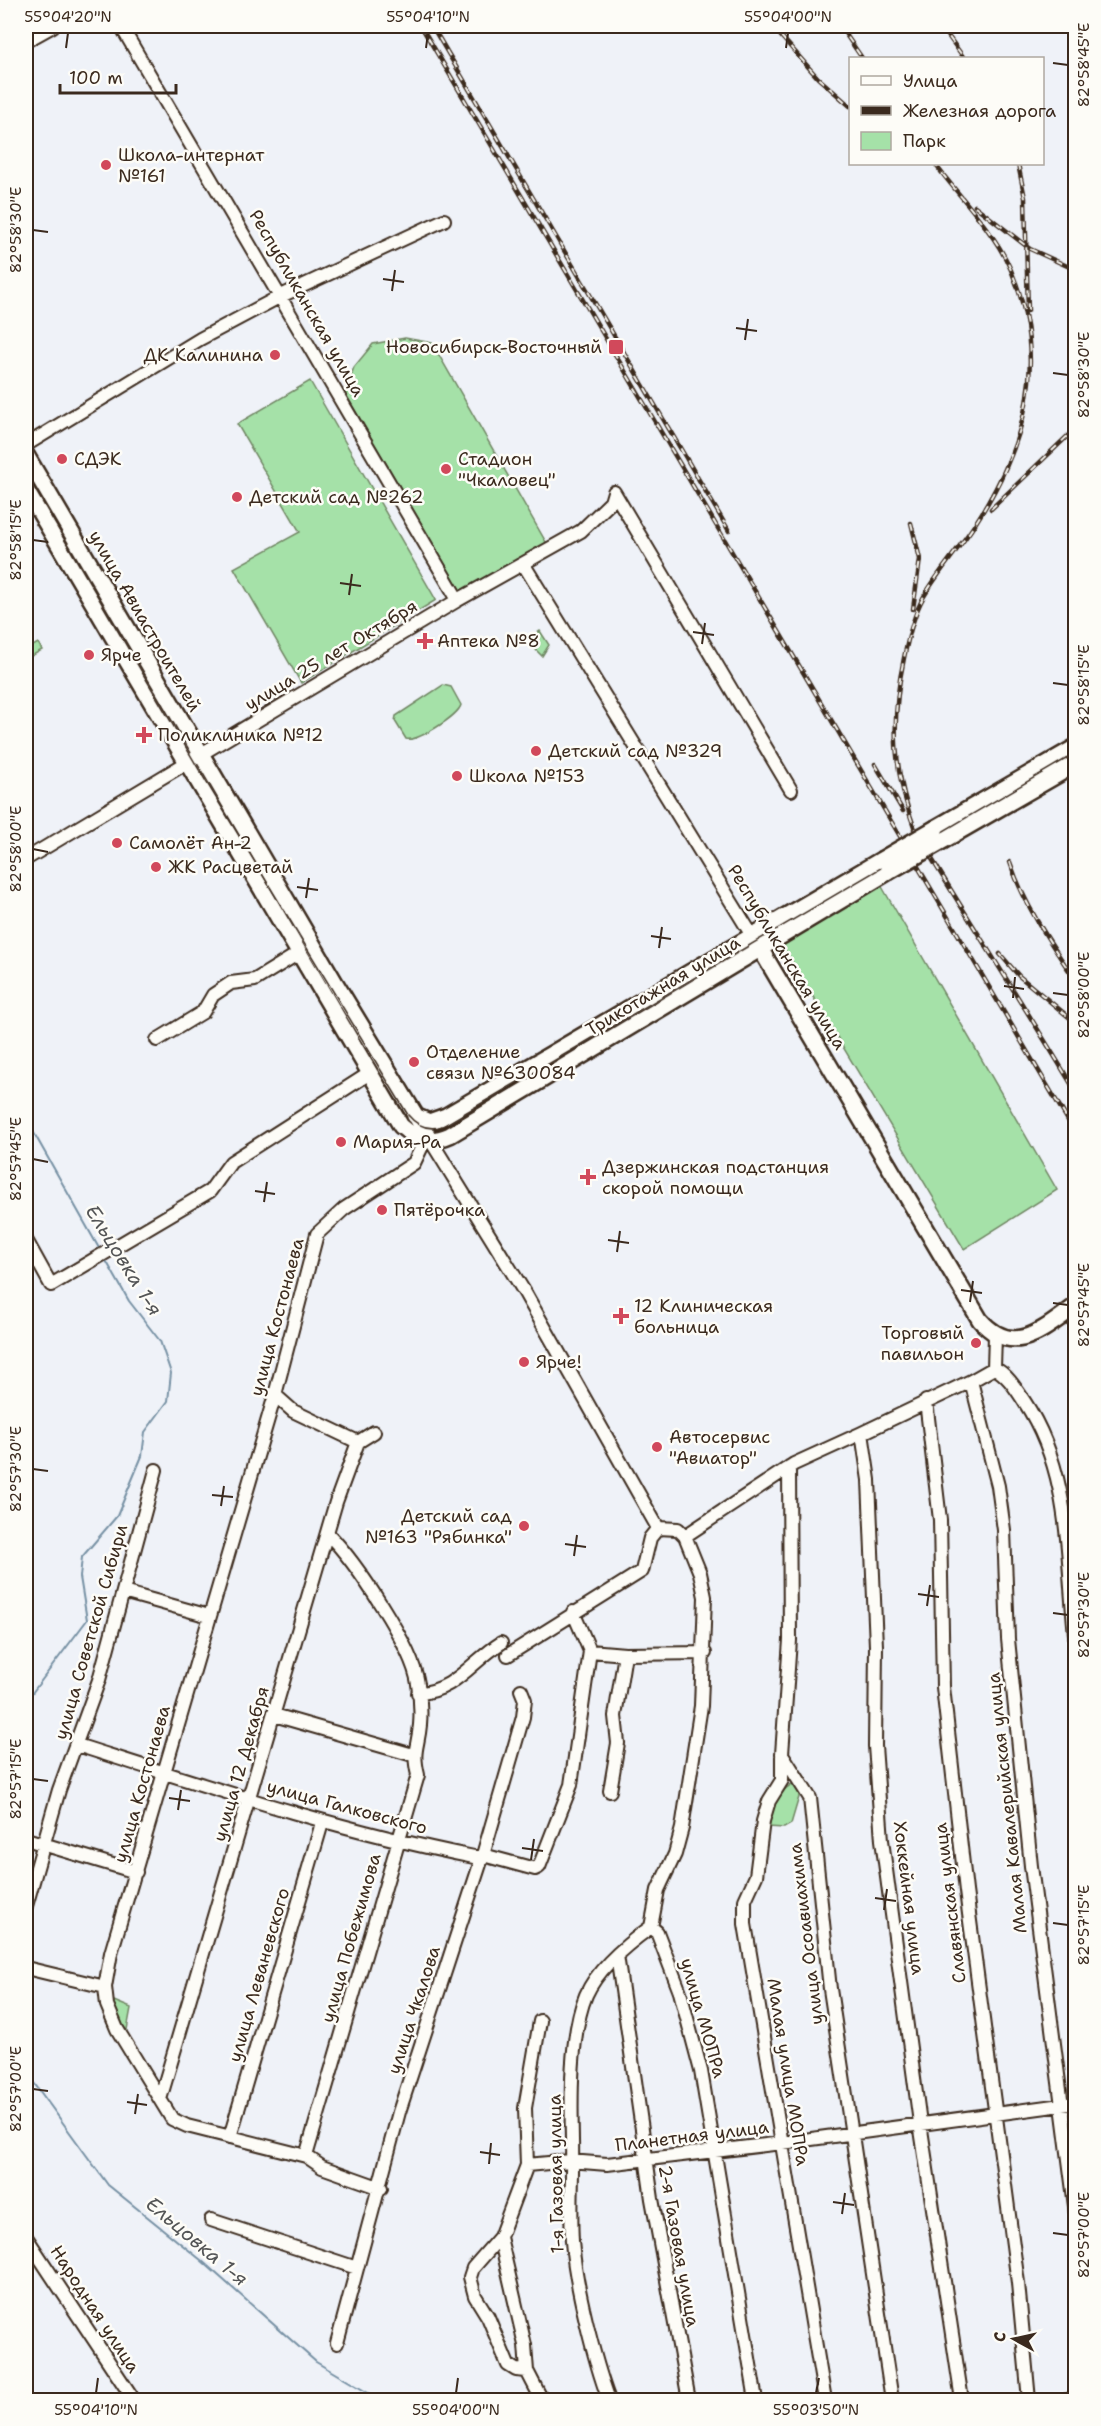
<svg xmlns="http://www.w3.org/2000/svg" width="1101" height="2426" viewBox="0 0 1101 2426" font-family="'Shantell Sans',sans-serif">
	<rect width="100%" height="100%" fill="#eff2f8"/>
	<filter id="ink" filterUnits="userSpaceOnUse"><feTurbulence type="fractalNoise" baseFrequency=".0167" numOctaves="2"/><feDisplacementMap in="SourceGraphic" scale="12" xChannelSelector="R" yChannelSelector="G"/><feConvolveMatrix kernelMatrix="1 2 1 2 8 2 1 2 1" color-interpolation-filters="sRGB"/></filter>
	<g filter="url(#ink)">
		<path fill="#a5e1a8" stroke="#708663" stroke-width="1.5" d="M405 338 432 343 547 544 461 592 345 393 354 367 373 344Z
			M310 381 436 600 301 683 234 568 300 532 237 424Z
			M540 631 549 645 542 656 526 640Z
			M38 643 42 650 26 659V650Z
			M443 685 451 687 461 705C458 716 417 742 406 739L395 721 396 716Z
			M881 885 1057 1190 964 1249 782 945Z
			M797 1782 799 1797 791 1824 784 1828 768 1827C767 1812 782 1786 797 1782Z
			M109 1999 131 2008 127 2030 120 2029Z"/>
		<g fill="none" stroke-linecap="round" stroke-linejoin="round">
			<path stroke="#7791a4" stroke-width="2" d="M26 1119 100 1250
				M26 1701 87 1620 80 1577 82 1557 117 1516 142 1456 145 1432 168 1401 171 1373 160 1341 129 1301 104 1257
				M26 2072 108 2185 201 2260 316 2362 380 2400"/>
			<defs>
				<path id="minor" d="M121 26 458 600
					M26 41 53 26
					M26 445 200 339 281 296 444 220
					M614 492 791 790
					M524 565 756 942
					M26 859 458 600 581 531 611 502 614 492
					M157 1040 203 1012 213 995 231 983 255 980 299 953
					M431 1141 525 1293 658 1528
					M26 1240 51 1285 210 1191 231 1162 370 1073
					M995 1335 994 1368C1007 1374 1016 1389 1024 1401 1073 1475 1066 1560 1076 1644
					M994 1368 971 1381 998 1486 1004 1530 1008 1639 1031 1866 1076 2214
					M275 1395 293 1411 358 1442
					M926 1401 940 1520 943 1687 966 1891 1018 2283 1029 2400
					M358 1442 374 1432
					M789 1467 790 1640 782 1754 810 1798 830 1989 892 2400
					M685 1536 700 1573 705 1597 701 1706 682 1828 675 1854 658 1890 651 1927 657 1932 680 1992 701 2071 756 2400
					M123 1592 209 1616
					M573 1612 590 1651 625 1654 705 1653
					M508 1655 642 1571 650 1538 658 1528 678 1529 685 1536 794 1464 862 1433
					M418 1693C454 1692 472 1661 501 1643
					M274 1715 413 1755
					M77 1745C209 1787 338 1830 474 1857L483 1855 535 1869 539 1867 571 1785 590 1651
					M782 1756V1780L769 1801 763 1821 756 1876 745 1900V1924L825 2400
					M610 1791 618 1743 615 1716 625 1654
					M26 1839 136 1872
					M26 1906 59 1790 99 1680 156 1470
					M617 1955 652 2199 689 2400
					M26 1968 105 1987
					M540 2021 525 2108 527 2165 500 2237 525 2345 527 2371 542 2400
					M161 2096 336 1502 358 1442
					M230 2137 322 1823
					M306 2156 418 1775C412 1750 418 1748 420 1725 421 1713 420 1696 418 1684 413 1647 355 1561 328 1534
					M527 2165 570 2161 607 2164 782 2143 1076 2103
					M381 2188 322 2167 306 2156 187 2126 172 2119 117 2029 107 2005 105 1987 111 1953 275 1395 317 1234 344 1209 414 1163 425 1140
					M211 2220 357 2268
					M26 2237 134 2400
					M500 2237 473 2268 470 2277 475 2296 488 2317 508 2365 516 2370 527 2371
					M337 2343 399 2112 483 1855 523 1717 525 1700 521 1690
					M609 2400C594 2360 575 2283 572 2241 570 2207 573 2174 572 2140 571 2100 570 2033 586 1995 598 1968 627 1944 651 1927
					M962 2400 920 2123 882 1840 875 1746 876 1646 869 1480 862 1433 971 1381
					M1066 2400 1076 2399"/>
				<path id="major" d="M26 455 334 981 431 1141
					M26 489 401 1126C417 1140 430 1144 450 1135L888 872
					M936 828 1076 747
					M944 840 1076 764
					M761 950 980 1320C1014 1359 1043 1329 1076 1306
					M415 1116 429 1122 446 1116 881 860"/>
			</defs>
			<use href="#minor" stroke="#3b2a1e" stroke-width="16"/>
			<use href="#major" stroke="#3b2a1e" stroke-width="20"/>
			<use href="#minor" stroke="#fdfcf7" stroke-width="12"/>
			<use href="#major" stroke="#fdfcf7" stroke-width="15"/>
			<path stroke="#3b2a1e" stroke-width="1.5" d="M26 474 201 773 408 1115C417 1126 428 1131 443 1126L1076 753"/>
			<defs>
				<path id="rail" d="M421 26 1076 1134
					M432 26 729 531
					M772 26 818 78 850 106
					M840 26 862 58
					M941 26 964 58
					M1018 164 1025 198 1028 311
					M975 206 1030 249 1076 270
					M991 509 1076 428
					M911 523 920 559 913 609
					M875 764 903 811
					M914 829C966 917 1023 1003 1076 1092
					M917 835C893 772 890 724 904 658 908 638 913 616 923 598 938 572 959 549 975 524 1026 445 1049 361 1011 270 994 230 960 198 935 164
					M1010 862C1024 905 1051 944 1076 981
					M1000 954 1019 976 1076 1023"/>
			</defs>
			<use href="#rail" stroke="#3b2a1e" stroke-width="4.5"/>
			<use href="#rail" stroke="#fdfcf7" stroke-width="2" stroke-dasharray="7" stroke-linecap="butt"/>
			<defs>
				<path id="major-bridge" d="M881 860 936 828
					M888 872 944 840"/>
			</defs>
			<use href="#major-bridge" stroke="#3b2a1e" stroke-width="20" stroke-linecap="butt"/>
			<use href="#major-bridge" stroke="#fdfcf7" stroke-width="15"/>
		</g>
	</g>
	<path fill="none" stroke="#3b2a1e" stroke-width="2" d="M66 48 68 33M426 48 428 33M786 48 788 33M1053 63 1068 65M33 230 48 232M383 279 404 282M392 291 395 270M736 328 757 331M745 340 748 319M1053 373 1068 375M33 540 48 542M340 583 361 586M349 595 352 574M693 632 714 635M702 644 705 623M1053 683 1068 685M33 849 48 852M297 887 318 890M306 898 309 878M651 936 671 939M659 948 662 927M1004 986 1024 989M1053 993 1068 995M1013 998 1015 977M33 1159 48 1162M255 1191 275 1194M264 1202 267 1182M608 1240 629 1243M617 1252 620 1231M961 1290 982 1293M970 1302 973 1281M1053 1303 1068 1305M33 1469 48 1471M212 1495 233 1497M221 1506 224 1486M565 1544 586 1547M574 1556 577 1535M918 1594 939 1597M927 1606 930 1585M1053 1613 1068 1615M33 1779 48 1781M169 1798 190 1801M178 1810 181 1790M522 1848 543 1851M531 1860 534 1839M875 1898 896 1901M884 1910 887 1889M1053 1923 1068 1925M33 2089 48 2091M127 2102 147 2105M135 2114 138 2094M480 2152 500 2155M489 2164 491 2143M833 2202 854 2205M842 2214 845 2193M1053 2233 1068 2235M96 2393 98 2378M456 2393 458 2378M816 2393 819 2378"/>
	<g fill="#d1495b" stroke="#fdfcf7" stroke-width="2">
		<circle cx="106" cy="165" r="6"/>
		<rect x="608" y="339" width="16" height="16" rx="3"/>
		<circle cx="275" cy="355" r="6"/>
		<circle cx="62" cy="459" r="6"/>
		<circle cx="446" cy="469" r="6"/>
		<circle cx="237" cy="497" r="6"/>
		<path d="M422 632h6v6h6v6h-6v6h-6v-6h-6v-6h6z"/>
		<circle cx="89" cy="655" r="6"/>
		<path d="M141 726h6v6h6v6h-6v6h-6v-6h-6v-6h6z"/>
		<circle cx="536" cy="751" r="6"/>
		<circle cx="457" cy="776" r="6"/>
		<circle cx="117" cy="843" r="6"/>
		<circle cx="156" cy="867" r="6"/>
		<circle cx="414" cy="1062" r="6"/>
		<circle cx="341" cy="1142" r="6"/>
		<path d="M585 1168h6v6h6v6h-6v6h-6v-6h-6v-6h6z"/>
		<circle cx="382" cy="1210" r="6"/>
		<path d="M618 1307h6v6h6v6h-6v6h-6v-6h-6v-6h6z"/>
		<circle cx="976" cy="1343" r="6"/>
		<circle cx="524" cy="1362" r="6"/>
		<circle cx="657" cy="1447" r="6"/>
		<circle cx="524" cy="1526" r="6"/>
	</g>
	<g text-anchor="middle" stroke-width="5" stroke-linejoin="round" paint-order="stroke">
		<g font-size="18" fill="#3b2a1e" stroke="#fdfcf7" text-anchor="start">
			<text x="118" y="161">Школа-интернат<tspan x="118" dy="21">№161</tspan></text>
			<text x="602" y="353" text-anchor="end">Новосибирск-Восточный</text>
			<text x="263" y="361" text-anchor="end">ДК Калинина</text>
			<text x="74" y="465">СДЭК</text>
			<text x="458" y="465">Стадион<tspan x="458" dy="21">"Чкаловец"</tspan></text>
			<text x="249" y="503">Детский сад №262</text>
			<text x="437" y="647">Аптека №8</text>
			<text x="101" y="661">Ярче</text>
			<text x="158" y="741">Поликлиника №12</text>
			<text x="548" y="757">Детский сад №329</text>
			<text x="469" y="782">Школа №153</text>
			<text x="129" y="849">Самолёт Ан-2</text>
			<text x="168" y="873">ЖК Расцветай</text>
			<text x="426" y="1058">Отделение<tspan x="426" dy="21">связи №630084</tspan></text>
			<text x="353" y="1148">Мария-Ра</text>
			<text x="602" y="1173">Дзержинская подстанция<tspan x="602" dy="21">скорой помощи</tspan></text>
			<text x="394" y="1216">Пятёрочка</text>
			<text x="634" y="1312">12 Клиническая<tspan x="634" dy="21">больница</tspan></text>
			<text x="964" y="1339" text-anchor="end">Торговый<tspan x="964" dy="21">павильон</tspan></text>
			<text x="536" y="1368">Ярче!</text>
			<text x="669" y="1443">Автосервис<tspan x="669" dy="21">"Авиатор"</tspan></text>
			<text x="512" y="1522" text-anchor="end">Детский сад<tspan x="512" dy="21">№163 "Рябинка"</tspan></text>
		</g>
		<g font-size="18" fill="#3b2a1e" stroke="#fdfcf7">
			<text transform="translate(307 303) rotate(60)" y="6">Республиканская улица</text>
			<text transform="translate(145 621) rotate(60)" y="6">улица Авиастроителей</text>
			<text transform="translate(331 655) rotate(-31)" y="6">улица 25 лет Октября</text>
			<text transform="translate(787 957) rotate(59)" y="6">Республиканская улица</text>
			<text transform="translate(663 986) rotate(-31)" y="6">Трикотажная улица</text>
			<text transform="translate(277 1317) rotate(-75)" y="6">улица Костонаева</text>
			<text transform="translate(91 1632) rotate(-74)" y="6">улица Советской Сибири</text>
			<text transform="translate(241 1764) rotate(-74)" y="6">улица 12 Декабря</text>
			<text transform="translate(142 1784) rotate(-74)" y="6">улица Костонаева</text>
			<text transform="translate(1007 1803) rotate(-96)" y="6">Малая Кавалерийская улица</text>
			<text transform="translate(347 1807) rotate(15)" y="6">улица Галковского</text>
			<text transform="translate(909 1898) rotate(83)" y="6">Хоккейная улица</text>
			<text transform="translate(950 1903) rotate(-97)" y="6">Славянская улица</text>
			<text transform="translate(806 1934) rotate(-97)" y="6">улица Осоавиахима</text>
			<text transform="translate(351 1938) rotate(-74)" y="6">улица Побежимова</text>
			<text transform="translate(259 1975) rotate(-74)" y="6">улица Леваневского</text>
			<text transform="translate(414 2010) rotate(-72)" y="6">улица Чкалова</text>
			<text transform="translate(703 2018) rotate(74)" y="6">улица МОПРа</text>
			<text transform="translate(788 2072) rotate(81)" y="6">Малая улица МОПРа</text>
			<text transform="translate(692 2136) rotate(-7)" y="6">Планетная улица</text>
			<text transform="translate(556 2174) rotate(-91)" y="6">1-я Газовая улица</text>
			<text transform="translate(679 2246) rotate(80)" y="6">2-я Газовая улица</text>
			<text transform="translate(95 2309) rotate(57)" y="6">Народная улица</text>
		</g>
		<g font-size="20" font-style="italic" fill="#545556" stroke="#fdfcf7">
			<text transform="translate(124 1260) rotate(58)" y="7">Ельцовка 1-я</text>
			<text transform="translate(197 2241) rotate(40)" y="7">Ельцовка 1-я</text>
		</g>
	</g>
	<rect width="1101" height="2426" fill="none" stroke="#fdfcf7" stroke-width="66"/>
	<rect x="849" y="57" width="195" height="108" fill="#fdfcf7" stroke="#afa8a0" stroke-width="1.5"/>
	<rect x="861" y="76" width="30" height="9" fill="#fdfcf7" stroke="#afa8a0" stroke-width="1.5"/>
	<text x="903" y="87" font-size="18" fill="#3b2a1e">Улица</text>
	<rect x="861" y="106" width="30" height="9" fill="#3b2a1e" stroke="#afa8a0" stroke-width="1.5"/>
	<text x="903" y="117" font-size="18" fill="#3b2a1e">Железная дорога</text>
	<rect x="861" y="132" width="30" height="18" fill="#a5e1a8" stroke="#afa8a0" stroke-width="1.5"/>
	<text x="903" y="147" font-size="18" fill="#3b2a1e">Парк</text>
	<g transform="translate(1014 2339) rotate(278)" stroke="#fdfcf7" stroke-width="4.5" paint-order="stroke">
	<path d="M0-4.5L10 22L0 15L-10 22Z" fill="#3b2a1e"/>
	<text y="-9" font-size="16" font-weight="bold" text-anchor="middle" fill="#3b2a1e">С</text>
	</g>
	<path d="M60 84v9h116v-9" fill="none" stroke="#3b2a1e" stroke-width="3"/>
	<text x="69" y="84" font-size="18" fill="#3b2a1e" stroke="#fdfcf7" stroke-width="4.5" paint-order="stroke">100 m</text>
	<rect x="33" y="33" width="1035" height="2360" fill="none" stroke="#3b2a1e" stroke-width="2"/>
	<g font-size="15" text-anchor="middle" fill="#3b2a1e">
		<text x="68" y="22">55°04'20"N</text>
		<text x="428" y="22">55°04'10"N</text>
		<text x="788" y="22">55°04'00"N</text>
		<text transform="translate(1084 65) rotate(-90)" y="5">82°58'45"E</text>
		<text transform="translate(16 230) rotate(-90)" y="5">82°58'30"E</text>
		<text transform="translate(1084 375) rotate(-90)" y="5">82°58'30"E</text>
		<text transform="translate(16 540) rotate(-90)" y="5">82°58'15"E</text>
		<text transform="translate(1084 685) rotate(-90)" y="5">82°58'15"E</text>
		<text transform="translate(16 849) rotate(-90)" y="5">82°58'00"E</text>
		<text transform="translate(1084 995) rotate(-90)" y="5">82°58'00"E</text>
		<text transform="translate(16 1159) rotate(-90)" y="5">82°57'45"E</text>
		<text transform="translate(1084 1305) rotate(-90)" y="5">82°57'45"E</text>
		<text transform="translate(16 1469) rotate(-90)" y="5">82°57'30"E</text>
		<text transform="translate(1084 1615) rotate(-90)" y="5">82°57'30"E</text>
		<text transform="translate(16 1779) rotate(-90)" y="5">82°57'15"E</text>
		<text transform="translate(1084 1925) rotate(-90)" y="5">82°57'15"E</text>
		<text transform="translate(16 2089) rotate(-90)" y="5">82°57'00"E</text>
		<text transform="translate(1084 2235) rotate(-90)" y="5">82°57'00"E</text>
		<text x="96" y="2415">55°04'10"N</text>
		<text x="456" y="2415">55°04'00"N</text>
		<text x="816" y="2415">55°03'50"N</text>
	</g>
</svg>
